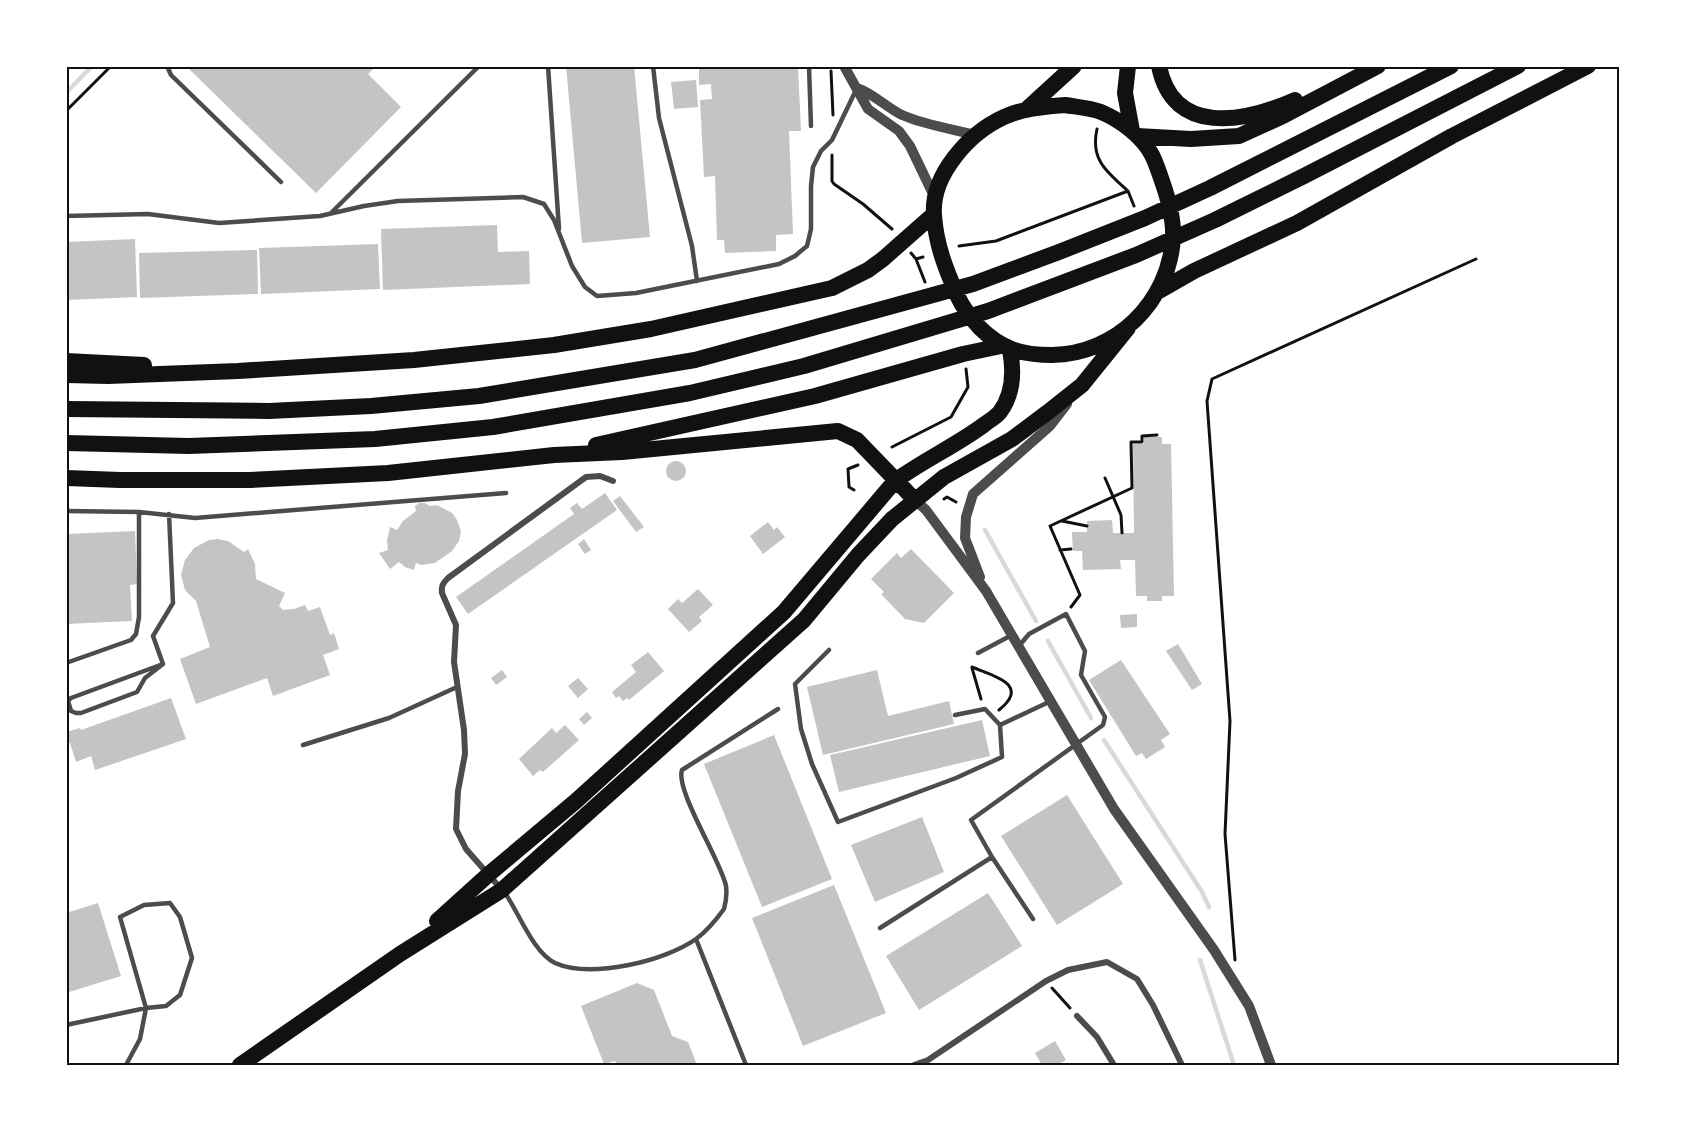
<svg xmlns="http://www.w3.org/2000/svg" width="1686" height="1131" viewBox="0 0 1686 1131" font-family="Roboto,sans-serif">
	<rect width="100%" height="100%" fill="#fff"/>
	<g fill="none" stroke-linecap="round" stroke-linejoin="round">
		<path stroke="#d9d9d9" stroke-width="4.5" d="M66 93 92 66
			M985 530 1036 621
			M1048 641 1091 718
			M1104 740 1202 892 1209 907
			M1200 960 1234 1065"/>
	</g>
	<path fill="#c4c4c4" d="M186 66H376L368 74 401 107 316 193Z
		M566 66H634L650 237 582 243Z
		M699 66H798L801 131H789L793 234 776 235V251L725 253 724 240H717L715 176 704 177 700 100 712 99 711 84 699 85Z
		M696 80 698 107 674 109 671 82Z
		M497 225 498 252 529 251 530 284 383 290 381 229Z
		M135 239 137 297 66 300V242Z
		M378 244 380 289 261 294 259 248Z
		M257 250 258 294 140 298 139 253Z
		M1144 437H1162V444H1171L1174 596H1162V601H1147V596H1136L1135 560H1120L1121 569 1083 570 1082 551H1073L1072 532H1087V521L1112 520 1113 533H1134L1133 444H1144Z
		M666 471a10 10 0 1 1 20 0a10 10 0 1 1-20 0Z
		M605 493 617 510 468 614 456 597 574 514 570 508 577 503 582 509Z
		M620 496 644 527 636 532 613 501Z
		M419 503H425L430 506 437 505 452 513 457 520 461 531 459 541 452 551 435 563 422 565 416 563 414 570 405 567 399 562 390 569 379 553 388 550 387 541 390 527 397 530 403 521 416 511 415 506Z
		M768 522 774 530 777 527 785 537 763 554 750 536Z
		M135 531 137 584 130 585 132 621 66 624V534Z
		M218 539 228 541 244 552 248 549 255 564 256 579 285 593 279 606 283 610 294 609 305 605 308 611 320 607 330 635 334 633 339 649 323 655 330 675 273 696 267 678 196 704 180 659 210 647 196 601 185 590 181 575 185 560 194 548 209 540Z
		M584 539 591 550 585 554 578 544Z
		M911 549 954 593 924 623 905 619 881 594 884 592 871 579 897 553 901 558Z
		M698 589 713 605 699 617 702 621 689 632 668 609 678 599 682 603Z
		M1137 614V627L1121 628 1120 615Z
		M1178 644 1202 684 1192 690 1166 651Z
		M648 652 664 671 629 700 627 698 623 701 619 696 616 698 612 692 636 672 631 665Z
		M1121 660 1170 734 1161 740 1165 747 1146 759 1142 753 1136 756 1089 680Z
		M502 670 507 677 496 685 491 678Z
		M877 670 888 716 949 701 954 724 823 755 807 687Z
		M578 678 588 689 578 698 568 686Z
		M171 698 186 739 95 770 91 756 76 762 70 743 66 744V732L80 728 81 730Z
		M587 712 592 718 584 725 579 719Z
		M982 720 990 756 839 792 830 755Z
		M565 725 579 740 543 772 540 770 533 776 519 759 552 728 556 733Z
		M774 735 832 879 762 907 704 764Z
		M1067 795 1123 884 1057 925 1001 836Z
		M922 817 944 872 875 902 851 845Z
		M834 885 886 1013 803 1046 752 918Z
		M988 893 1022 946 919 1010 886 956Z
		M98 903 121 976 66 993V913Z
		M637 983 654 990 672 1036 688 1042 697 1065H617L615 1061 604 1064 581 1006Z
		M1055 1041 1066 1060 1057 1065H1042L1035 1053Z"/>
	<g fill="none" stroke-linecap="round" stroke-linejoin="round">
		<path stroke="#111" stroke-width="3" d="M831 71 833 115
			M66 111 111 66
			M832 155V181L834 184 863 204 892 229
			M1128 191 1134 206
			M959 246 996 241 1128 191C1107 172 1090 160 1097 129
			M911 253 916 259 925 282
			M916 259 923 257
			M892 447 951 417 968 387 966 369
			M1105 478 1121 515 1122 533
			M854 490 849 487 848 469 858 465
			M944 499 947 497 956 502
			M1062 521 1087 526
			M1060 550 1071 549
			M1071 607 1080 595 1050 526 1132 488 1131 442H1142V436L1157 435
			M972 667C993 676 1031 684 999 710
			M972 668 981 699
			M1235 960 1225 834 1230 721 1207 401 1212 379 1476 259
			M1052 988 1070 1008"/>
		<path stroke="#4c4c4c" stroke-width="4.5" d="M167 66 171 75 281 182
			M548 66 559 229
			M653 66 659 118 692 246 697 281
			M809 66 811 126
			M332 212 479 66
			M66 216 148 214 219 223 320 216 364 206 398 201 523 197 544 204 554 220 572 266 585 287 597 296 636 293 779 264 795 256 807 246 811 229V186L813 167 821 151 832 140 856 90
			M66 511 139 512 195 518 506 493
			M829 650 795 684 801 729 812 764 838 822 956 778 1002 757 1000 725 1051 701
			M978 653 1010 636
			M66 663 131 640 136 634 139 617V512
			M163 664 145 678 137 692 81 713H76L71 711 68 701 71 698Z
			M163 664 153 636 173 603 169 514
			M955 715 985 709 1000 725
			M303 745 389 718 457 687
			M992 857 1033 919
			M505 893C519 913 533 952 555 963 591 979 665 961 696 939 707 931 716 920 724 909 726 902 727 894 726 886 721 861 675 790 682 770L778 709
			M880 928 992 857 971 820 1103 725 1105 717 1081 675 1085 651 1066 614 1029 634 1019 646
			M696 939 746 1065
			M66 1025 146 1008 166 1006 180 995 192 958 180 917 170 903 144 905 120 917 146 1008 140 1039 126 1065"/>
		<path stroke="#4c4c4c" stroke-width="6" d="M502 890 466 849 456 829 458 791 465 754 464 730 454 662 456 625 442 593C441 586 443 583 448 578L586 477 600 476 613 481
			M1077 1016 1097 1037 1114 1065
			M914 1065 928 1060 1046 981 1068 970 1107 962 1137 979 1153 1005 1182 1065"/>
		<path stroke="#4c4c4c" stroke-width="10" d="M844 66 868 109 899 131 910 146 935 198
			M857 88C874 94 886 107 902 115 925 125 952 129 976 135
			M914 499 926 510 986 591 1114 809 1214 950 1249 1006 1271 1065
			M980 577 965 538 966 517 973 494 1050 426 1067 404"/>
		<path stroke="#111" stroke-width="16" d="M1128 66 1125 93 1132 131
			M1159 66C1173 137 1245 122 1295 100
			M1065 105C1077 107 1090 108 1101 112 1120 120 1142 136 1152 155 1156 163 1159 172 1162 181 1168 198 1174 219 1173 238 1169 302 1116 354 1052 355 1021 355 1001 349 979 327 971 318 963 308 958 297 946 270 936 245 934 215 931 175 969 133 1004 117 1024 108 1044 107 1065 105Z
			M1028 108 1074 66
			M1137 136 1191 139 1239 136 1283 116 1378 66
			M1159 291 1194 271 1297 223 1452 136 1588 66
			M66 361 144 365
			M66 375 108 376 238 371 414 360 554 345 651 329 832 288 868 270 883 259 934 214
			M66 409 269 411 371 406 479 396 695 360 973 284 1059 252 1145 218 1210 188 1451 66
			M66 443 189 446 375 439 493 427 690 393 804 366 988 311 1136 255 1215 220 1304 176 1518 66
			M596 445 815 396 963 354 1001 346
			M66 478 120 480H250L388 473 554 455 622 452 838 431 857 440 914 499
			M437 921 489 874 576 801 784 612 895 481C924 460 957 445 985 424 990 420 996 417 1000 412 1014 393 1014 371 1010 350
			M240 1065 400 954 502 890 804 620 858 555 892 519 944 477 1012 439 1048 412 1082 385 1128 328"/>
	</g>
	<rect width="1686" height="1131" fill="none" stroke="#ffffff" stroke-width="135"/>
	<rect x="68" y="68" width="1550" height="996" fill="none" stroke="#111" stroke-width="2"/>
</svg>
